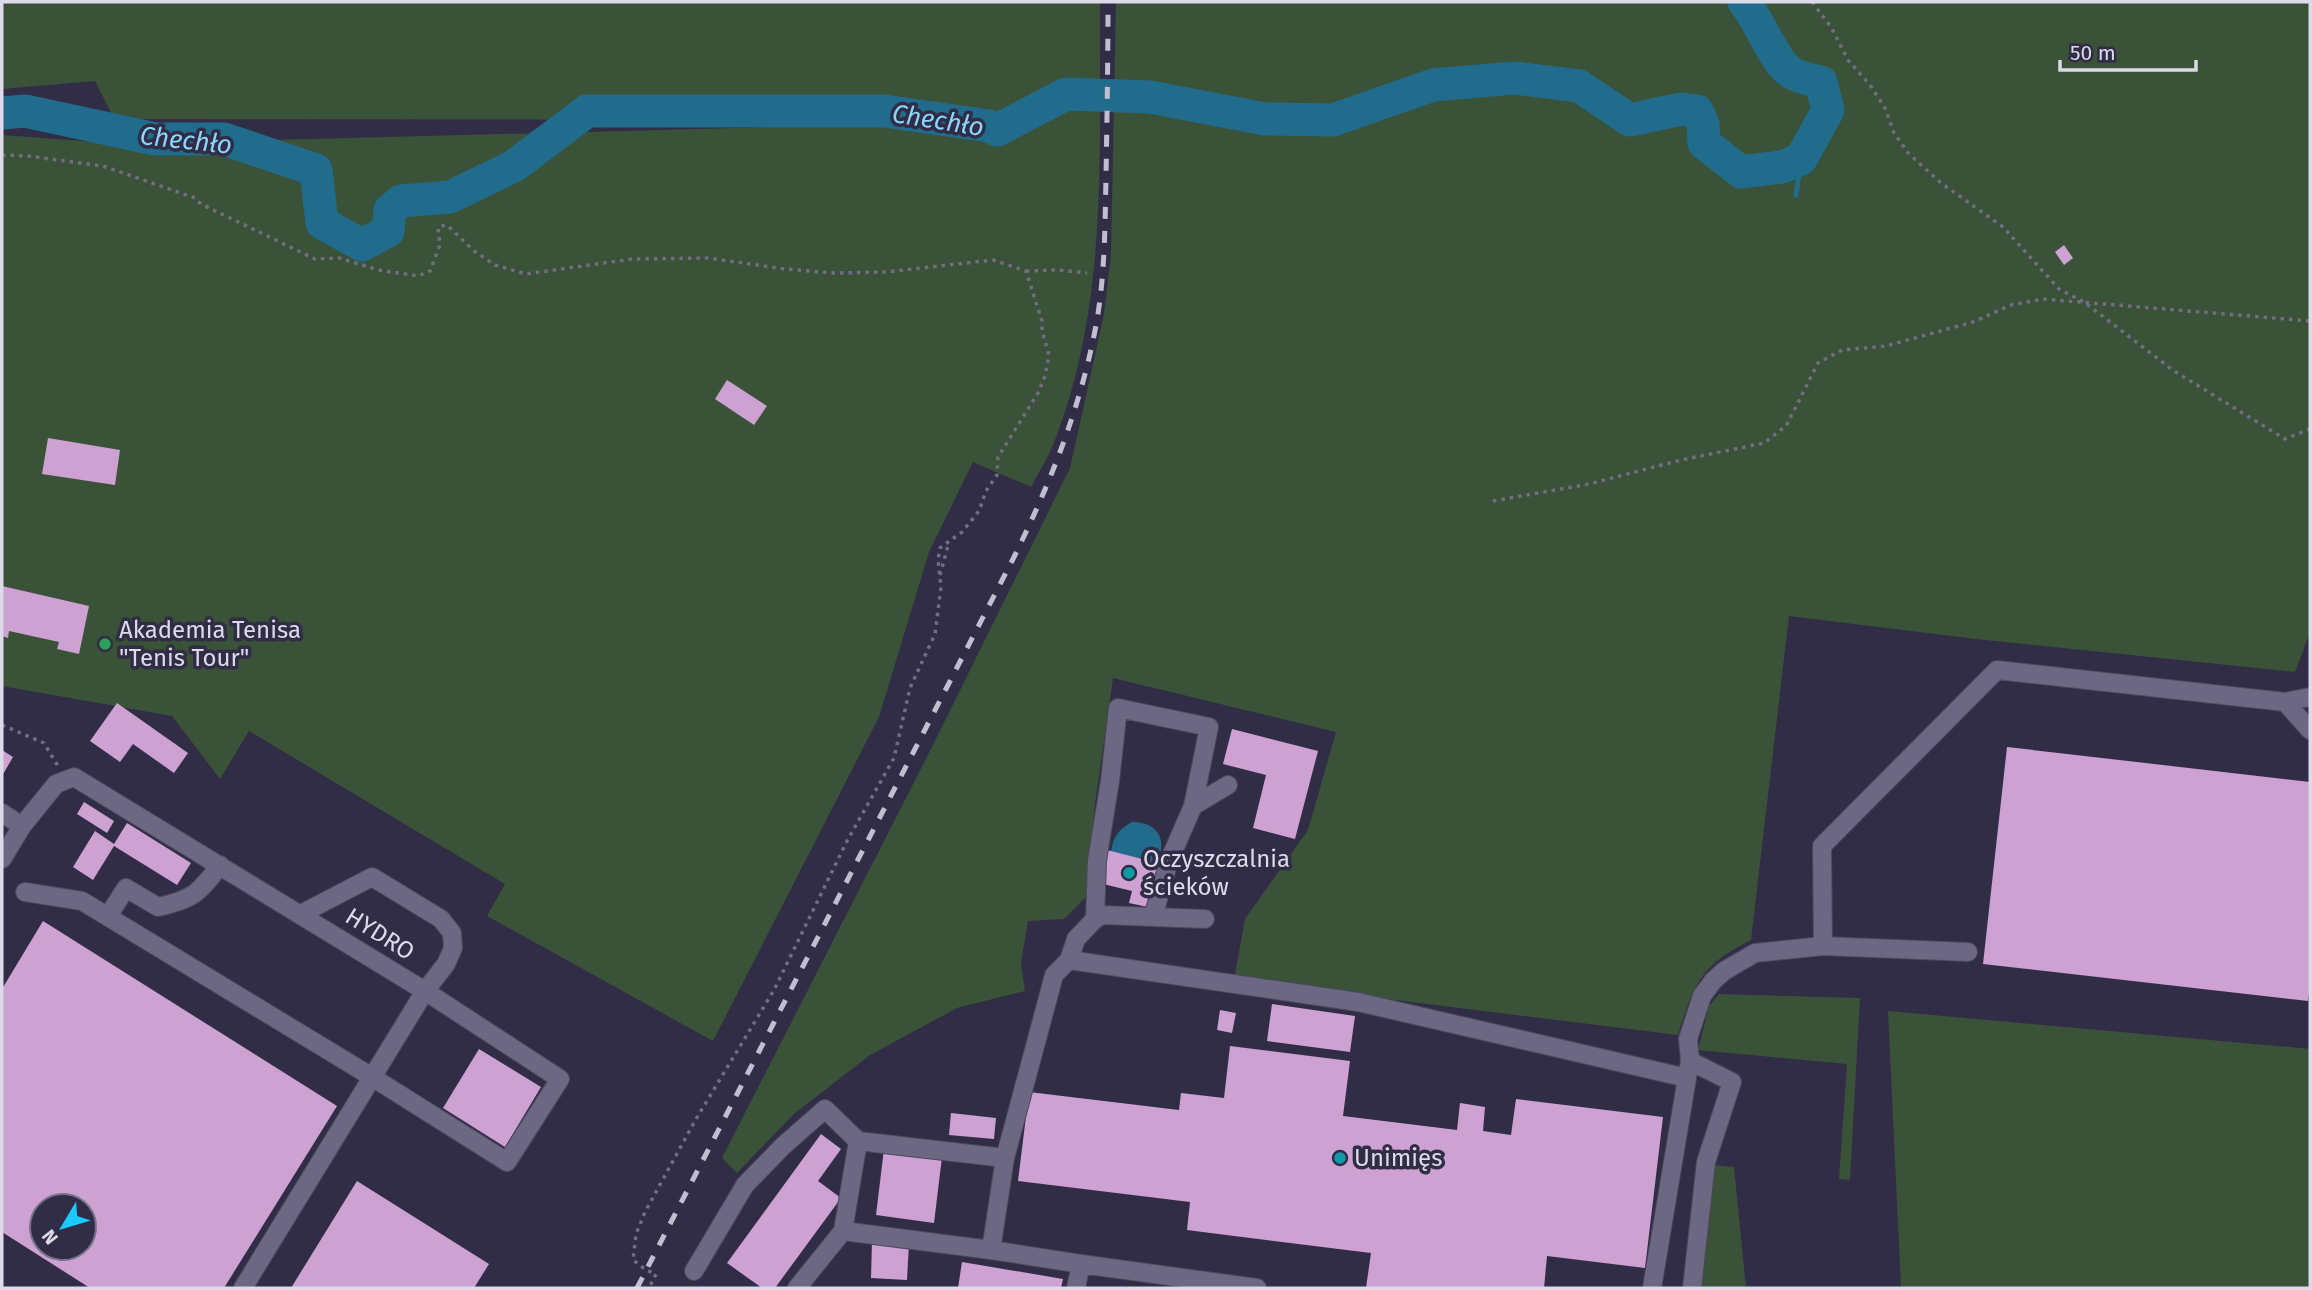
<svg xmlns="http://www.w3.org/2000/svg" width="2312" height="1290" viewBox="0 0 2312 1290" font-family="'Fira Sans',sans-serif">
	<rect width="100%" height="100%" fill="#322d46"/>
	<path fill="#3a5238" d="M2 2H1100C1099 148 1109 301 1055 440 1049 456 1039 472 1031 487L973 462 929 552 879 717 713 1041 487 916 505 884 249 731 220 779 172 716 2 686V135L124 144 1037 120 114 119 95 81 2 89Z
		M1116 2H2310V632L2295 672 1976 639 1789 616 1751 940C1700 966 1695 982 1678 1035L1234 980 1245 919 1308 830 1336 732 1113 678 1095 804 1087 896 1064 919 1028 921 1021 963 1025 991 957 1008 870 1055 794 1114 737 1173 722 1158 929 753 1070 468 1104 314 1111 255Z
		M1719 994 1860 998 1850 1180 1839 1179 1847 1064 1698 1050 1709 1006Z
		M1888 1011 2310 1049V1288H1901Z
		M1713 1165 1734 1167 1746 1288H1699Z"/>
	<path fill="#216c8c" d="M1132 822C1157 821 1169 841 1156 862L1111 852C1113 837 1118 830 1132 822Z"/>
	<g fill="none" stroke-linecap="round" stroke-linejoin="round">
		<path stroke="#216c8c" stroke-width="5" d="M989 141V126
			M1796 195 1801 159"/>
		<path stroke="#216c8c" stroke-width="33" d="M2 113 25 111 155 139H224L316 170 322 223 362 245 388 231 390 210 401 201 450 197 514 166 587 111H884L989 126 997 130 1066 94 1150 97 1265 119 1333 120 1433 85 1514 78 1579 86 1630 120 1681 109 1697 111 1703 124 1704 143 1741 172 1782 167 1801 159 1828 110 1821 82C1812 80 1802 78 1794 74 1775 66 1759 18 1744 2"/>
	</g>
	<path fill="#cea1d3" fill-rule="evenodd" d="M2064 245 2073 258 2064 265 2055 252Z
		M727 380 767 406 754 425 715 399Z
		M48 438 120 450 115 485 42 474Z
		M2 586 89 606 79 654 57 649 59 642 9 631 8 638 2 636Z
		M117 703 188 753 174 773 133 744 120 762 90 741Z
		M1232 729 1318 751 1295 839 1253 828 1266 775 1223 764Z
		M2007 747 2310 782V981L2308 1001 1983 964Z
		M2 750 13 757 2 776Z
		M84 802 114 821 107 833 77 814Z
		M127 823 191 863 177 885 114 846 93 880 73 867 95 831 114 844Z
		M1107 850 1158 863 1148 907 1129 903 1132 891 1099 883Z
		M43 921 337 1106 224 1288H90L2 1232V989ZM42 1206H84V1248H42Z
		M1272 1004 1355 1016 1350 1052 1267 1041Z
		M1220 1010 1236 1013 1232 1033 1217 1030Z
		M1230 1046 1350 1061 1343 1116 1457 1130 1460 1103 1485 1107 1483 1131 1511 1135 1516 1099 1663 1117 1645 1268 1547 1256 1544 1288H1366L1371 1253 1187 1230 1190 1202 1018 1181 1029 1092 1179 1110 1181 1093 1224 1098Z
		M479 1049 541 1087 505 1147 443 1108Z
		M951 1113 996 1118 994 1139 949 1135Z
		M821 1134 841 1149 818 1181 841 1198 775 1288H762L727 1263Z
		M884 1149 942 1157 934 1223 876 1215Z
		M357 1181 489 1264 474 1288H291Z
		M872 1241 909 1243 907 1280 871 1278Z
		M962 1262 1063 1279 1061 1288H958Z"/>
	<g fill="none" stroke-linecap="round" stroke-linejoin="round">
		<defs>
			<path id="minor" d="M2285 702 2310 730
				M2 813 22 826
				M2 859 22 826 56 784 74 777 425 991 243 1288
				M25 892 82 901 372 1077 507 1162 560 1079 425 991 446 964 453 948 452 933 441 919 372 877 301 914
				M108 916 126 888 158 907C194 899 199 893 220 865
				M1153 917 1169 861 1193 806 1228 785
				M1095 919 1097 861 1110 781 1118 708 1209 727 1193 806
				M1968 952 1823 946 1822 846 1997 670 2285 702 2310 697
				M1069 960 1358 1002 1687 1078 1652 1288
				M1690 1061 1732 1082 1706 1162 1692 1288
				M1688 1073 1690 1061 1688 1039 1702 996 1713 981 1724 971 1755 953 1823 946
				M858 1141 1005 1158
				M991 1250 1005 1158 1049 994 1054 975 1069 960 1076 939 1095 919 1103 915 1205 919
				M694 1271 745 1185 783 1146 825 1109 858 1141 843 1231
				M797 1288 843 1231 991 1250 1081 1264
				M1076 1288 1081 1264 1257 1288"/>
		</defs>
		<use href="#minor" stroke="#4d485d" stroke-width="20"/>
		<path stroke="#716d83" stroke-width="3.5" stroke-dasharray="3.5 5" stroke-linecap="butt" d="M1812 2 1831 27 1848 60 1870 85 1885 108 1894 133 1908 153 1941 183 2003 227 2059 289 2084 302 2174 371 2285 439 2310 429
			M2 155 28 156 103 166 195 198 201 204 315 259 339 258 379 270 418 276 430 271 440 245 438 228 441 226 447 225 474 251 495 265 526 274 632 259 708 258 785 269 834 273 886 272 993 260 1026 271 1042 321V331L1049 355 1045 376 1038 393 998 457 997 475 986 491 979 511 962 532 940 548 938 560 941 587 935 634 910 688 894 758 847 841 774 990 696 1119 645 1212 636 1234 633 1260 646 1270 656 1274 649 1288
			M1026 271 1058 270 1087 273
			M1493 501 1589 484 1681 460 1764 443 1786 426 1818 363 1842 350 1886 346 1973 322 2011 305 2043 299 2310 321
			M940 575 949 542
			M2 725 44 743 58 766"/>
		<use href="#minor" stroke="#6c6783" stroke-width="18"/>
		<path stroke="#c2bed0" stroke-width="5" stroke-dasharray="12 12" stroke-linecap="butt" d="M637 1288 1013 559C1051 482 1082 404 1097 320 1105 272 1105 225 1106 177 1107 118 1108 60 1108 2"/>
	</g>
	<circle fill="#2e9e5b" stroke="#322d46" stroke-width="2.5" cx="105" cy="644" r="7"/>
	<g fill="#0f9aa8" stroke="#322d46" stroke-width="2.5">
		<circle cx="1129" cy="873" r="7"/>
		<circle cx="1340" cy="1158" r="7"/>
	</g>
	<g text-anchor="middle" stroke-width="7" stroke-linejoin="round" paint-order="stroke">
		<g font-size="24" fill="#dddaea" stroke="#322d46" text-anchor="start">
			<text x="119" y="638">Akademia Tenisa<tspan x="119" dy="28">"Tenis Tour"</tspan></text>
			<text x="1143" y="867">Oczyszczalnia<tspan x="1143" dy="28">ścieków</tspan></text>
			<text x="1354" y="1166">Unimięs</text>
		</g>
		<g font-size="24" fill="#dddaea" stroke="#322d46">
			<text transform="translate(380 934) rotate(32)" y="8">HYDRO</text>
		</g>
		<g font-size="26" font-style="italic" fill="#88d6fc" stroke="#322d46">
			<text transform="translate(938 120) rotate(9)" y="9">Chechło</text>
			<text transform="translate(186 140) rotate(6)" y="9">Chechło</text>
		</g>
	</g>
	<rect width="2312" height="1290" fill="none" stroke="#dddaea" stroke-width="7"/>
	<g transform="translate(63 1227) rotate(232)"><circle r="33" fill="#322d46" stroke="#767288" stroke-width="2"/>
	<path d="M0-5L12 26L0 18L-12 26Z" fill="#1acafc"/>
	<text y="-10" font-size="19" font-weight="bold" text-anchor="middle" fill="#dddaea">N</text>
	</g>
	<path d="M2060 60v10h136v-10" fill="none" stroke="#dddaea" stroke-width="3.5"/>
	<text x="2070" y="60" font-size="21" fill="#dddaea" stroke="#322d46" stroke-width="5" paint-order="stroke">50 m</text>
</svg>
